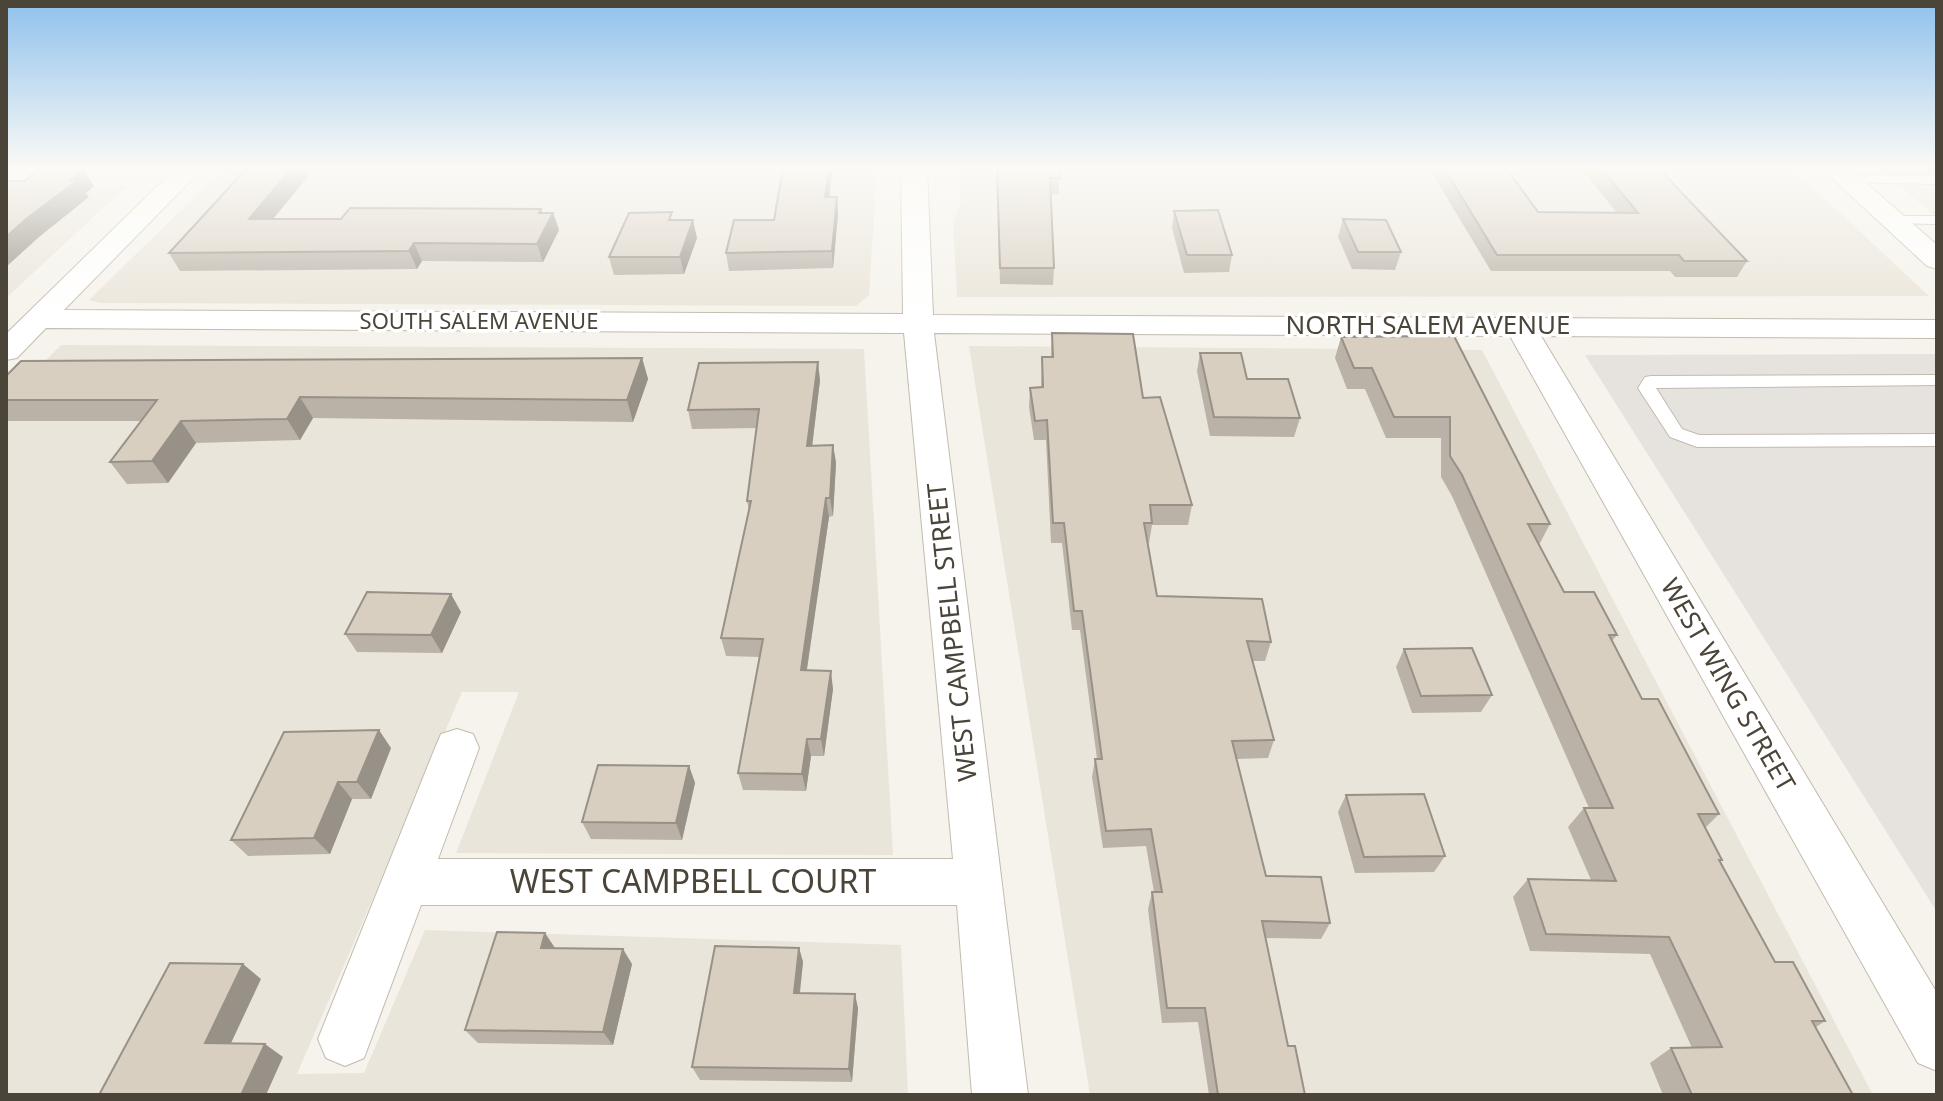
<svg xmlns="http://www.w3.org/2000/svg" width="1943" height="1101" viewBox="0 0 1943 1101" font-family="'Noto Sans',sans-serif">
	<rect width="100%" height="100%" fill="#f6f3ec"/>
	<path fill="#eae5da" d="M224 168H877L869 295 856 306 101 303 89 300Z
		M958 168H1792L1929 296 957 297 953 222 961 200Z
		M1879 168H1937V218Z
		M6 185 127 186 6 298Z
		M61 345 864 349 893 855 456 853 519 692H462L297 1074 364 1073 425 930 901 945 908 1095H6V401Z
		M969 346 1482 350 1873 1095H1090Z"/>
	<path fill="#e6e2dd" d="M1937 354V912L1585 355Z"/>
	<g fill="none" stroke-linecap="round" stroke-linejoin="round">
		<defs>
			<path id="service" d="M1845 175 1937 176V184L1840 182 1838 179Z
				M1892 216H1937V224L1887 223 1885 220Z
				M1937 375V385L1656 388 1682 429 1699 435 1937 434V446L1697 447 1670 437 1638 388 1645 377 1651 376Z"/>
			<path id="minor" d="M176 168H203L64 310 903 314 901 168H927L933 315 1937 320V338L1541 336 1937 993V1071L1918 1063 1510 336 934 333 1028 1095H972L957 905H421L364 1058 345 1066 326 1058 318 1039 435 748 441 734 457 729 473 734 479 748 438 859H953L904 333 46 328 17 358 6 360V334Z
				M1821 168H1849L1937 245V269L1927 266Z"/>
		</defs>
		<use href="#service" stroke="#c2bbae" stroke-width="2"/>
		<use href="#minor" stroke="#c2bbae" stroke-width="2"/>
		<use href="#service" fill="#fff" fill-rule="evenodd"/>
		<use href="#minor" fill="#fff" fill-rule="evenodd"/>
	</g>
	<path fill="#bab2a6" d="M247 168H315L273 219H341L553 213 559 230 543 262 422 261 417 269 180 271 169 253Z
		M783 168H833L829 197 838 214 833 268 729 271 726 253 774 220Z
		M997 168H1079V171L1059 172V194H1050L1054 268 1053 285 1000 284Z
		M1429 168H1506L1538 212 1617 213 1581 168H1658L1747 261 1737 277H1675L1670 271H1491Z
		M1912 168H1937V173H1917Z
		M1174 211 1232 255 1229 272 1184 273 1172 228Z
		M1343 219 1401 252 1395 270 1352 269 1338 237Z
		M674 220 697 238 684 274 614 275 609 257Z
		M1052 333 1143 398 1192 505 1188 525H1152L1149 543H1147L1157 596 1271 642 1265 661H1253L1274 740 1268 758 1237 759 1266 876 1330 923 1321 939 1265 938 1288 1046 1305 1095H1209L1198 1022 1162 1023 1148 909 1152 892H1154L1146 846 1103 848 1092 777 1095 759H1097L1080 630H1072L1062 543H1051L1046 440H1034L1029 407 1030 388 1041 387 1042 357H1051Z
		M1454 336 1550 524 1539 545 1564 592 1617 635 1612 641 1642 699 1719 814 1705 828 1722 860 1720 862 1775 962 1825 1021 1816 1027 1853 1095H1663L1650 1063 1671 1048H1692L1650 954 1530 951 1513 897 1528 879 1591 880 1568 827 1584 808H1589L1452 496 1441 477V438H1386L1365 389H1347L1335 358 1341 337Z
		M1200 353 1247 379 1300 418 1294 437 1210 436 1197 371Z
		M642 358 648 379 633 422 313 418 300 440 196 443 168 483 127 484 110 462 141 421H6V376Z
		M820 380 812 446 833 445 836 463 833 516 829 517 807 670 833 689 824 756H811L806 791 743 790 738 773 760 657 726 656 721 638 749 511 747 501 757 428 692 429 688 410Z
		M461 612 442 653 357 652 345 634Z
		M1404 649 1492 695 1481 712 1412 713 1396 667Z
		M391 748 371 799H352L330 854 248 856 231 840Z
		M689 766 695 783 682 840 591 839 582 822Z
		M1346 795 1445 856 1434 872 1355 873 1338 812Z
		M555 948 632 964 613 1045 478 1043 465 1030Z
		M799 948 803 962 800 994 858 1008 852 1082 700 1080 692 1067Z"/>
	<path fill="#979187" d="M292 168H315L259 236 249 219Z
		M829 168H833L827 214 825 197Z
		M83 169 94 186 86 193 89 197 39 237 6 267V237Z
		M837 197 838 214 833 268 832 251Z
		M541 209 546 227 553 213 559 230 543 262 537 244 539 213Z
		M693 220 697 238 684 274 680 257Z
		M414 243 422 261 417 269 409 251Z
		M642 358 648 379 633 422 627 400Z
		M818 362 820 380 810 464 807 446Z
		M300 397 313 418 300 440 287 419Z
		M181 421 196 443 168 483 152 461Z
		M833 445 836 463 833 516 830 498Z
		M826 498 829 517 804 688 801 670Z
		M451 594 461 612 442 653 431 635Z
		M831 671 833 689 824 756 821 739Z
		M379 730 391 748 371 799 357 782Z
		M807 739 811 756 806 791 802 774Z
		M689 766 695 783 682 840 676 823Z
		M338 782 352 799 330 854 314 838Z
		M545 933 555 948H541Z
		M799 948 803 962 798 1007 794 993Z
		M623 949 632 964 613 1045 603 1032Z
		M243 964 261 979 225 1056 205 1043Z
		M855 994 858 1008 852 1082 849 1069Z
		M265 1044 283 1057 266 1095H241Z"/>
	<path fill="#d8cfc1" stroke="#979187" stroke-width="2" d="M40 168 83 169 71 180H78L26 219 6 237V181H25Z
		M247 168H292L249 219H341L350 208 541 209 539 213H553L537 244 414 243 409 251 169 253Z
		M783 168H829L825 197H837L832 251 726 253 734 220H774Z
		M997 168H1059L1060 178H1050L1054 268H1000Z
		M1444 168H1506L1538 212 1638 213 1601 168H1658L1747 261H1684L1679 255H1497Z
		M1218 210 1232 255H1187L1174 211Z
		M672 212 669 220H693L680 257H609L629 213Z
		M1343 219 1386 220 1401 252H1358Z
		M1052 333 1133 334 1143 398 1160 397 1192 505H1150L1152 523H1144L1157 596 1262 599 1271 642 1247 641 1274 740 1232 741 1266 876 1321 877 1330 923 1262 921 1288 1046H1295L1305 1095H1218L1205 1008H1167L1152 892H1162L1151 829 1106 831 1095 759H1102L1082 611H1074L1064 523H1053L1047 420 1035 421 1030 388 1043 387 1042 357H1053Z
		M1454 336 1550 524H1528L1564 592H1594L1617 635H1609L1642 699H1658L1719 814H1698L1722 860H1719L1775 962H1793L1825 1021H1812L1853 1095H1692L1671 1048 1722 1047 1669 937 1546 934 1528 879 1616 881 1584 808H1613L1462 475 1450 456V417H1394L1372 368H1354L1341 337Z
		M1200 353H1241L1247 379H1288L1300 418 1214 417Z
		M642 358 627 400 300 397 287 419 181 421 152 461 110 462 157 400H6V376L21 361Z
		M818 362 807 446 833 445 830 498H826L801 670 831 671 821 739H807L802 774 738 773 763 639 721 638 751 501H747L759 409 688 410 699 363Z
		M367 592 451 594 431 635 345 634Z
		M1472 648 1492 695 1421 696 1404 649Z
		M379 730 357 782H338L314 838 231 840 284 732Z
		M598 765 689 766 676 823 582 822Z
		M1424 794 1445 856 1364 857 1346 795Z
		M497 932 545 933 541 948 623 949 603 1032 465 1030Z
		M715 946 799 948 794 993 855 994 849 1069 692 1067Z
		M170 963 243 964 205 1043 265 1044 241 1095H99Z"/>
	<linearGradient id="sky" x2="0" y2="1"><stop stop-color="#8fc1ec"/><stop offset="0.52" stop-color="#fbfaf6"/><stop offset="1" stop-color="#fbfaf6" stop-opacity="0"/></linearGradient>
	<rect width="1943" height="323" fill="url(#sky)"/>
	<g text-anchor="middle" stroke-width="7" stroke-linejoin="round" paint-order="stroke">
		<g font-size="22" fill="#4b4439" stroke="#fff">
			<text x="479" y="329">SOUTH SALEM AVENUE</text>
		</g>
		<g font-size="26" fill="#4b4439" stroke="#fff">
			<text x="1428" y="334">NORTH SALEM AVENUE</text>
			<text transform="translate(952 632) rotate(-96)" y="9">WEST CAMPBELL STREET</text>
			<text transform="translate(1728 685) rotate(60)" y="9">WEST WING STREET</text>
		</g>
		<g font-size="32" fill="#4b4439" stroke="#fff">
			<text x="693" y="893">WEST CAMPBELL COURT</text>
		</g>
	</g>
	<rect width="1943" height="1101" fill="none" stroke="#4b4439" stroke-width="16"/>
</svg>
